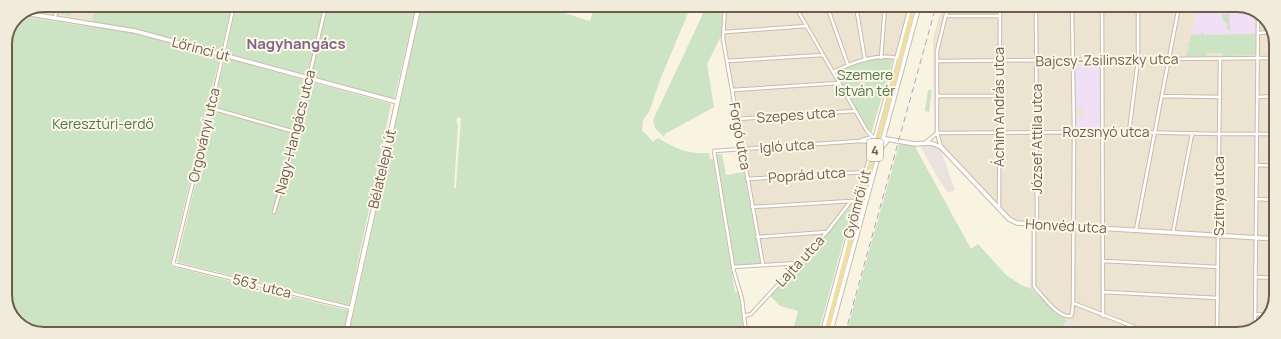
<svg xmlns="http://www.w3.org/2000/svg" width="1281" height="339" viewBox="0 0 1281 339" font-family="Manrope,sans-serif">
	<rect width="100%" height="100%" fill="#f9f3e2"/>
	<path fill="#ece3d0" d="M44 5H94L92 27 17 16Z
		M725 6H911L897 58 888 57 865 60 833 72 867 131 875 137 858 202 851 201 799 263 763 265 723 37Z
		M942 6H1247L1267 18 1276 41 1275 305 1261 326 1238 334H1100L1067 320 1059 314 1030 288 1031 226 1014 224 1007 220 940 150 937 143 934 127 933 39Z"/>
	<path fill="#e8e4dd" d="M920 145H935L940 148 955 190 948 193 936 175Z
		M1067 320 1100 334H1056Z"/>
	<path fill="#f0dff5" d="M1196 9 1217 13 1255 11 1256 18 1253 19V21H1256L1255 34 1222 35 1191 34Z
		M1075 65H1099L1100 128H1076L1075 117H1082V107H1076Z"/>
	<path fill="#cce4c3" fill-rule="evenodd" d="M59 5H72L71 16 57 14Z
		M94 5H232L170 266 354 312 422 5 566 6 564 13 590 21 595 6H691L660 80 649 112 643 120 642 131 645 133 653 142 658 138C676 149 687 154 709 153L710 159H713L735 292H739L744 333H34L14 321 5 300V43L16 16 92 27ZM458 117 461 118 456 188H454L458 126 456 120Z
		M236 5H416L394 99 226 53Z
		M700 6H714L717 15 718 6H723V32L707 64 714 107 665 134 664 137 655 128 653 120 701 18 704 8Z
		M1223 14H1229L1230 31 1227 28V24L1222 18Z
		M1261 15 1267 18 1271 29H1261Z
		M1203 32 1205 35 1255 34V54L1254 55 1223 56 1222 53H1207V56H1186L1189 46 1187 45 1190 42 1191 34 1198 35Z
		M225 58 391 104 349 305 177 262Z
		M881 59H893L871 134 835 72 865 61Z
		M928 90H932L929 112 925 111Z
		M900 141 913 143 971 249 978 244 1006 275 1021 285 1030 288 1059 314 1067 320 1056 334H846Z
		M716 154H722L726 175 744 172 761 264 735 265Z
		M854 202 818 334H792L798 311 780 306 770 296 824 238Z"/>
	<g fill="none" stroke-linecap="round" stroke-linejoin="round">
		<defs>
			<path id="minor" d="M234 5 211 108 173 264 351 308
				M725 6 723 39 763 265
				M795 6 867 131 873 137
				M827 6 848 65
				M856 6 865 60
				M1036 6 1037 224
				M1102 6 1103 316
				M1192 6 1210 10 1252 9
				M1216 10 1217 6
				M946 16H1000
				M55 17 57 5
				M725 32 807 26
				M1258 33 1272 32
				M881 58 885 6
				M727 61 823 55
				M937 61 1276 58
				M833 72C852 63 876 53 897 58
				M732 90 839 83
				M937 96H999
				M1162 96 1220 97
				M1257 97 1276 96
				M211 108 295 132
				M737 119 855 111
				M1129 132 1138 60V6
				M937 133 1129 132 1219 134H1275
				M862 140 872 137
				M925 143 937 133
				M941 147 937 133V51L948 6
				M1257 165 1275 166
				M747 179 866 172
				M1256 199 1275 200
				M752 207 851 201 858 202
				M999 208 1000 6
				M274 212 290 158 326 5
				M1034 224V286L1036 289C1044 297 1059 319 1071 316L1072 314 1073 303 1074 132 1072 6
				M1136 230 1179 6
				M1173 232 1192 134
				M757 237 827 232
				M1104 261 1218 267
				M733 267 798 263
				M1255 277 1275 278
				M1103 292 1218 298
				M1073 303 1137 328 1237 334
				M1255 314 1268 315
				M744 316 751 314 827 232 851 201
				M1255 328 1258 13
				M746 333 742 299 734 272 714 151 860 141 874 142
				M1217 333 1220 59"/>
			<path id="tertiary" d="M24 13 135 31 397 102
				M875 137 915 144 931 143 941 147 1009 219 1017 223 1275 239
				M882 147 887 141
				M822 334 911 6
				M830 334 919 6"/>
			<path id="secondary" d="M346 333 419 5"/>
			<path id="primary" d="M900 59 914 6
				M826 334 850 242"/>
		</defs>
		<use href="#minor" stroke="#c8bbab" stroke-width="4.5"/>
		<use href="#tertiary" stroke="#c8bbab" stroke-width="5.5"/>
		<use href="#secondary" stroke="#c8baa6" stroke-width="6"/>
		<use href="#primary" stroke="#d9d5d0" stroke-width="6"/>
		<use href="#minor" stroke="#fff" stroke-width="2.5"/>
		<use href="#tertiary" stroke="#fff" stroke-width="3.5"/>
		<use href="#secondary" stroke="#fff" stroke-width="4"/>
		<use href="#primary" stroke="#f0dda2" stroke-width="4.5"/>
		<path stroke="#b6a3c0" stroke-width="1" stroke-dasharray="6 4" stroke-linecap="butt" d="M845 334 936 6"/>
		<defs>
			<path id="primary-bridge" d="M850 242 900 59"/>
		</defs>
		<use href="#primary-bridge" stroke="#d9d5d0" stroke-width="6" stroke-linecap="butt"/>
		<use href="#primary-bridge" stroke="#f0dda2" stroke-width="4.5"/>
	</g>
	<g text-anchor="middle" stroke-width="4" stroke-linejoin="round" paint-order="stroke">
		<rect fill="#fcf7e8" stroke="#988a7b" stroke-width="1" x="867" y="139" width="16" height="22" rx="3"/>
		<g font-size="13" font-weight="bold" fill="#6d5c4c">
			<text x="875" y="155">4</text>
		</g>
		<g font-size="14" fill="#6d5c4c" stroke="#fcf7e8">
			<text transform="translate(201 49) rotate(15)" y="5">Lőrinci út</text>
			<text transform="translate(1107 60) rotate(-1)" y="5">Bajcsy-Zsilinszky utca</text>
			<text transform="translate(999 107) rotate(-90)" y="5">Áchim András utca</text>
			<text transform="translate(796 115) rotate(-4)" y="5">Szepes utca</text>
			<text transform="translate(295 132) rotate(-76)" y="5">Nagy-Hangács utca</text>
			<text x="1106" y="137">Rozsnyó utca</text>
			<text transform="translate(204 135) rotate(-77)" y="5">Orgoványi utca</text>
			<text transform="translate(740 136) rotate(80)" y="5">Forgó utca</text>
			<text transform="translate(1037 139) rotate(-90)" y="5">József Attila utca</text>
			<text transform="translate(787 146) rotate(-4)" y="5">Igló utca</text>
			<text transform="translate(382 169) rotate(-77)" y="5">Bélatelepi út</text>
			<text transform="translate(807 175) rotate(-4)" y="5">Poprád utca</text>
			<text transform="translate(1219 196) rotate(-90)" y="5">Szitnya utca</text>
			<text transform="translate(857 204) rotate(-75)" y="5">Gyömrői út</text>
			<text transform="translate(1066 226) rotate(3)" y="5">Honvéd utca</text>
			<text transform="translate(800 261) rotate(-47)" y="5">Lajta utca</text>
			<text transform="translate(262 286) rotate(14)" y="5">563. utca</text>
		</g>
		<g font-size="14" fill="#517849" stroke="#fcf7e8">
			<text x="865" y="80">Szemere<tspan x="865" dy="16">István tér</tspan></text>
			<text x="103" y="129">Keresztúri-erdő</text>
		</g>
		<g font-size="15" font-weight="bold" fill="#82648a" stroke="#fcf7e8">
			<text x="296" y="49">Nagyhangács</text>
		</g>
	</g>
	<path d="M0 0H1281V339H0ZM44 12H1237A32 32 0 0 1 1269 44V295A32 32 0 0 1 1237 327H44A32 32 0 0 1 12 295V44A32 32 0 0 1 44 12Z" fill="#f1ebdc" fill-rule="evenodd"/>
	<path fill="none" stroke="#6d5c4c" stroke-width="2" d="M44 12H1237A32 32 0 0 1 1269 44V295A32 32 0 0 1 1237 327H44A32 32 0 0 1 12 295V44A32 32 0 0 1 44 12Z"/>
</svg>
